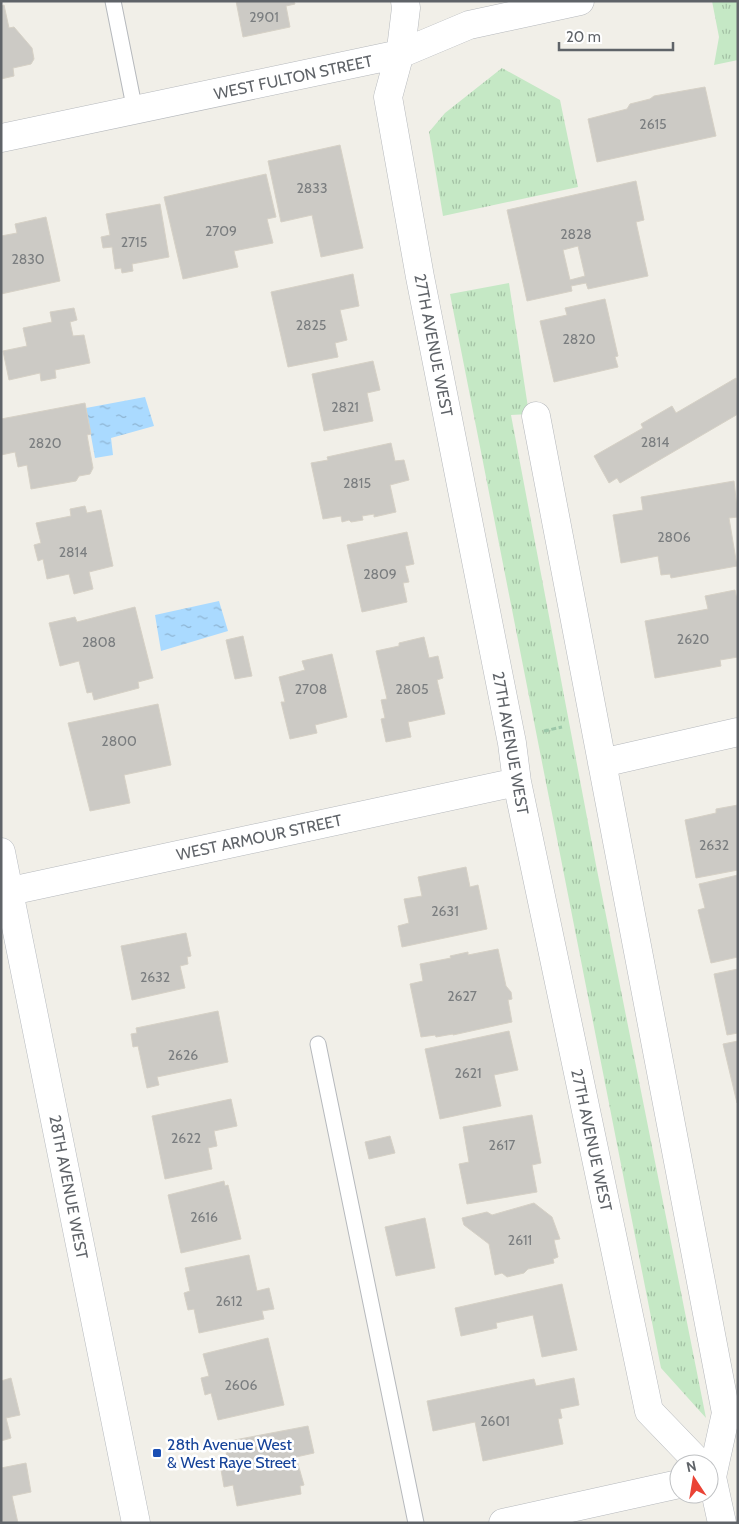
<svg xmlns="http://www.w3.org/2000/svg" width="739" height="1524" viewBox="0 0 739 1524" font-family="Cabin,sans-serif">
	<defs>
		<pattern id="grass-tufts" width="24" height="20" patternUnits="userSpaceOnUse" patternTransform="scale(1.25)"><rect width="24" height="20" fill="#c5e8c5"/><path d="M3 7l-1-3M5 7V3M7 7l1-3M15 17l-1-3M17 17v-4M19 17l1-3" fill="none" stroke="#a3c0a4"/></pattern>
		<pattern id="water-ripples" width="26" height="14" patternUnits="userSpaceOnUse" patternTransform="scale(1.25)"><rect width="26" height="14" fill="#aadaff"/><path d="M2 4q2-2 4 0t4 0M15 11q2-2 4 0t4 0" fill="none" stroke="#8eb4d2"/></pattern>
	</defs>
	<rect width="100%" height="100%" fill="#f1efe8"/>
	<path fill="url(#grass-tufts)" d="M712 1H738V60L714 65 719 37Z
		M502 68 560 100 578 187 443 216 429 132 445 113Z
		M509 283 529 414 511 415 596 865 706 1418 661 1368 450 294Z"/>
	<path fill="url(#water-ripples)" d="M145 397 154 426 111 438 113 455 95 458 86 408Z
		M219 601 228 631 161 651 155 615Z"/>
	<path fill="#cccac5" stroke="#d6d1c6" fill-rule="evenodd" d="M236 1H294L295 4 286 6 290 27 243 37Z
		M4 5 9 28 14 27 32 48 34 59 31 64 13 68 14 76 1 79V6Z
		M705 87 716 136 597 162 588 119 627 109 630 104 650 99 654 96Z
		M340 145 363 248 321 257 312 215 281 222 268 161Z
		M266 174 276 217 267 219 273 243 234 251 238 267 183 279 164 197Z
		M636 181 644 220 636 222 648 276 588 289 586 283 571 286 572 291 527 301 507 210ZM578 246 585 276 570 280 563 250Z
		M160 204 169 257 132 264 133 271 122 273 121 268 115 269 112 247 103 248 101 237 110 235 106 214Z
		M46 217 60 281 1 294V236L17 233 15 224Z
		M353 274 359 306 340 310 347 340 335 343 338 357 288 367 271 292Z
		M605 299 618 356 615 357 618 367 554 382 540 321 567 315 565 308Z
		M74 308 77 320 70 322 73 336 84 335 90 363 55 370 56 378 41 381 40 373 9 380 3 351 27 346 23 328 52 322 50 312Z
		M373 361 380 390 367 393 373 421 324 431 312 374Z
		M736 378 738 414 620 483 617 478 609 483 594 456 643 428 641 424 672 406 676 413Z
		M85 403 91 434 87 435 93 468 90 474 79 476 76 481 31 489 27 465 18 467 15 452 1 455V419Z
		M391 443 395 461 404 460 409 480 390 485 396 512 374 517V514L362 516 363 520 351 522 349 520 342 522 341 516 323 519 311 463 328 460 327 457Z
		M734 481 738 517 729 518 737 566 671 578 670 574 661 575 658 556 621 563 613 515 643 510 641 497Z
		M85 506 87 513 101 510 113 566 89 572 93 589 74 594 69 574 47 579 43 559 38 561 34 545 41 543 36 523 71 516 70 509Z
		M407 532 414 564 405 566 409 582 403 583 407 602 362 612 347 545Z
		M735 590 738 605V657L720 660 721 666 655 678 645 621 708 609 705 596Z
		M135 607 153 678 138 682 139 688 94 700 92 692 87 693 79 661 60 666 49 623 75 617 77 622Z
		M243 636 252 676 235 679 226 640Z
		M424 637 429 658 438 656 443 678 437 680 445 714 408 722 411 737 386 742 381 719 385 718 381 700 387 699 376 651 399 646V643Z
		M332 654 347 717 315 725 317 733 290 739 281 702H285L279 677 305 670 302 661Z
		M158 704 171 765 124 775 130 803 90 811 68 723Z
		M738 805V870L696 878 685 820 716 813V809Z
		M466 867 470 887 478 885 487 929 402 947 398 926 409 923 404 899 422 896 418 877Z
		M738 875V957L711 963 698 910 705 908 699 884Z
		M186 933 191 956 187 957 188 964 180 966 185 988 132 1000 121 946Z
		M498 949 506 986 511 992 512 999 508 1000 512 1022 453 1035V1034L436 1037 435 1035 421 1037 410 984 423 981 420 964 451 958 450 956 468 952V955Z
		M738 969V1033L727 1035 714 974Z
		M218 1011 228 1062 157 1077 159 1085 147 1088 138 1046 133 1047 131 1034 137 1033 136 1028Z
		M509 1031 518 1070 494 1075 501 1106 440 1119 425 1049Z
		M738 1041V1102L737 1103 723 1044Z
		M231 1099 237 1126 214 1131 217 1146 208 1148 212 1169 165 1179 152 1116Z
		M532 1115 541 1163 532 1165 537 1192 467 1204 459 1164 469 1162 463 1127Z
		M390 1136 395 1153 369 1159 365 1142Z
		M224 1181 225 1186 228 1185 241 1239 181 1253 168 1195Z
		M534 1203 552 1217 560 1239 554 1240 558 1257 553 1259 554 1263 528 1269 524 1273 507 1277 502 1273 495 1275 489 1244 464 1225 462 1218 487 1212 492 1215Z
		M425 1218 435 1268 396 1276 385 1227Z
		M249 1255 257 1291 269 1288 274 1309 262 1311 264 1319 199 1333 194 1309 188 1310 184 1293 190 1291 185 1268Z
		M562 1284 577 1350 542 1357 533 1315 496 1323 497 1328 461 1336 455 1308Z
		M268 1338 284 1405 218 1420 211 1393 205 1395 201 1378 209 1376 203 1354Z
		M11 1378 20 1415 6 1418 11 1438 1 1441V1381Z
		M574 1378 579 1405 560 1409 562 1418 558 1419 563 1444 483 1461 475 1422 433 1431 427 1401 534 1379 536 1386Z
		M308 1426 314 1453 296 1457 304 1485 300 1486 301 1494 237 1506 233 1485 224 1487 220 1464 228 1462 224 1442Z
		M26 1463 31 1492 12 1496 18 1523H1V1468Z"/>
	<g fill="none" stroke-linecap="round" stroke-linejoin="round">
		<defs>
			<path id="lane" d="M113 1 135 111
				M318 1044 416 1523"/>
			<path id="street" d="M405 1 406 8 401 49 388 97 420 277 512 743 517 782 649 1411 700 1464
				M1 138 400 54 469 25 580 1
				M536 416 726 1413 712 1477 722 1523
				M602 763 738 732
				M1 893 517 782
				M503 1523 679 1484"/>
			<path id="secondary" d="M1 852 136 1523"/>
		</defs>
		<use href="#lane" stroke="#b5b8bc" stroke-width="17"/>
		<use href="#street" stroke="#b5b8bc" stroke-width="29"/>
		<use href="#secondary" stroke="#b6babf" stroke-width="29"/>
		<path stroke="#9cc7a9" stroke-width="3" stroke-dasharray="5 2.5" stroke-linecap="butt" d="M544 731 562 727"/>
		<use href="#lane" stroke="#fff" stroke-width="15"/>
		<use href="#street" stroke="#fff" stroke-width="28"/>
		<use href="#secondary" stroke="#fff" stroke-width="28"/>
	</g>
	<rect fill="#1a4fb4" stroke="#fff" stroke-width="2" x="152" y="1448" width="10" height="10" rx="2.5"/>
	<g text-anchor="middle" stroke-width="5" stroke-linejoin="round" paint-order="stroke">
		<g font-size="14" fill="#7a7d7f">
			<text x="264" y="22">2901</text>
			<text x="653" y="129">2615</text>
			<text x="312" y="193">2833</text>
			<text x="221" y="236">2709</text>
			<text x="576" y="239">2828</text>
			<text x="134" y="247">2715</text>
			<text x="28" y="264">2830</text>
			<text x="311" y="330">2825</text>
			<text x="579" y="344">2820</text>
			<text x="345" y="412">2821</text>
			<text x="655" y="447">2814</text>
			<text x="45" y="448">2820</text>
			<text x="357" y="488">2815</text>
			<text x="674" y="542">2806</text>
			<text x="73" y="557">2814</text>
			<text x="380" y="579">2809</text>
			<text x="693" y="644">2620</text>
			<text x="99" y="647">2808</text>
			<text x="311" y="694">2708</text>
			<text x="412" y="694">2805</text>
			<text x="119" y="746">2800</text>
			<text x="714" y="850">2632</text>
			<text x="445" y="916">2631</text>
			<text x="155" y="982">2632</text>
			<text x="462" y="1001">2627</text>
			<text x="183" y="1060">2626</text>
			<text x="468" y="1078">2621</text>
			<text x="186" y="1143">2622</text>
			<text x="502" y="1150">2617</text>
			<text x="204" y="1222">2616</text>
			<text x="520" y="1245">2611</text>
			<text x="229" y="1306">2612</text>
			<text x="241" y="1390">2606</text>
			<text x="495" y="1426">2601</text>
		</g>
		<g font-size="16" fill="#5f6368" stroke="#fff">
			<text transform="translate(293 77) rotate(-12)" y="6">WEST FULTON STREET</text>
			<text transform="translate(434 345) rotate(79)" y="6">27TH AVENUE WEST</text>
			<text transform="translate(511 743) rotate(80)" y="6">27TH AVENUE WEST</text>
			<text transform="translate(259 837) rotate(-12)" y="6">WEST ARMOUR STREET</text>
			<text transform="translate(592 1140) rotate(78)" y="6">27TH AVENUE WEST</text>
			<text transform="translate(69 1187) rotate(79)" y="6">28TH AVENUE WEST</text>
		</g>
		<g font-size="16" fill="#164399" stroke="#fff" text-anchor="start">
			<text x="167" y="1450">28th Avenue West<tspan x="167" dy="18">&amp; West Raye Street</tspan></text>
		</g>
	</g>
	<rect width="739" height="1524" fill="none" stroke="#5f6368" stroke-width="5"/>
	<g transform="translate(694 1479) rotate(348)"><circle r="24" fill="#ffffff" stroke="#bfc1c3"/>
	<path d="M0-4L9 19L0 12L-9 19Z" fill="#ea4335"/>
	<text y="-8" font-size="14" font-weight="bold" text-anchor="middle" fill="#5f6368">N</text>
	</g>
	<path d="M559 42v8h114v-8" fill="none" stroke="#5f6368" stroke-width="2.5"/>
	<text x="566" y="42" font-size="15" fill="#5f6368" stroke="#ffffff" stroke-width="4" paint-order="stroke">20 m</text>
</svg>
